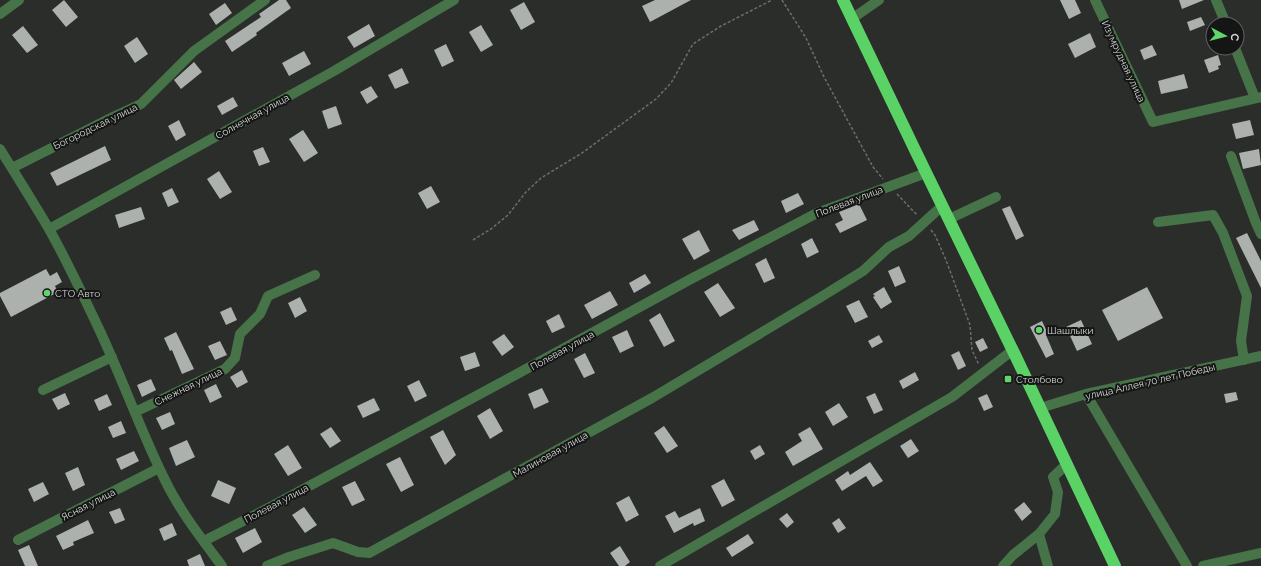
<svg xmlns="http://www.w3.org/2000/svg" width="1261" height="566" viewBox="0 0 1261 566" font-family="Raleway,sans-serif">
	<rect width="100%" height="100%" fill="#2b2d2b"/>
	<path fill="#adb1ad" d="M64 0 78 17 66 27 52 10Z
		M279 0H286L291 8 256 33 257 35 232 52 225 41 261 17 259 14Z
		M655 0H691L650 22 642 6Z
		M1060 0H1075L1081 13 1069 19Z
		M1179 0H1204L1182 9Z
		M524 2 535 22 521 30 510 10Z
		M225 3 232 13 216 25 209 14Z
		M1201 17 1205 25 1190 31 1187 22Z
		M369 24 375 36 354 48 347 37Z
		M481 25 493 45 481 52 469 32Z
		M23 26 38 45 27 53 12 35Z
		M1090 33 1096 47 1075 58 1068 44Z
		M137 37 148 54 135 63 124 46Z
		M446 44 454 61 442 67 434 50Z
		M1152 45 1157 55 1144 60 1140 50Z
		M304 51 311 64 289 76 282 63Z
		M1218 55 1221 65 1218 66 1219 69 1209 73 1204 60Z
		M194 62 202 72 181 89 174 80Z
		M402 68 409 83 395 89 388 75Z
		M1184 74 1188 88 1161 94 1158 81Z
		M371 86 378 97 367 104 360 92Z
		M233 97 238 106 222 115 217 106Z
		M336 106 342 124 328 129 322 111Z
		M179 120 186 135 176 141 168 126Z
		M1250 120 1254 135 1236 139 1232 124Z
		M303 130 318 153 304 162 289 139Z
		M105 146 111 160 57 186 50 173Z
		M263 147 270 162 259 166 253 151Z
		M1259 149 1261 165 1243 169 1239 153Z
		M219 171 232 192 220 199 207 179Z
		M431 186 440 202 427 209 418 193Z
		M172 188 179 202 168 207 162 193Z
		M798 193 804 204 786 213 781 201Z
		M859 204 867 220 840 233 835 224 843 220 839 212Z
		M1010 206 1024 236 1016 240 1002 209Z
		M141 207 145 219 119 228 115 215Z
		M754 220 759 230 739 240 732 230Z
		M699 230 710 251 694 260 682 239Z
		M1247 233 1261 261V288L1236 238Z
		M812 238 819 252 807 258 801 244Z
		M766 258 775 278 764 283 755 264Z
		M899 266 906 282 895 287 888 271Z
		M46 269 50 276 57 272 62 282 55 286 58 292 11 317 0 296V293Z
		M645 274 651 283 634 293 629 283Z
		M718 283 735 308 720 317 704 292Z
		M884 287 892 302 881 309 873 297 875 296 873 294Z
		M1147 287 1163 318 1118 341 1102 310Z
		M610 291 618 305 592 319 584 305Z
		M300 297 307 311 295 318 288 303Z
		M859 300 868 317 855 323 846 306Z
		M231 307 237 320 226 325 220 312Z
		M660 313 675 341 664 347 649 320Z
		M559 314 565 327 552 333 546 321Z
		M1081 320 1092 344 1077 351 1066 327Z
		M1042 321 1048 334 1046 335 1054 354 1046 358 1030 327Z
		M627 330 634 346 620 353 612 337Z
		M176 332 194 369 182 374 172 350 170 351 164 338Z
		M504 334 514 347 502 356 492 342Z
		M879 335 883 342 872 348 868 341Z
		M983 338 988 348 980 352 975 342Z
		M220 341 227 355 215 360 208 346Z
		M959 351 966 366 958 370 951 355Z
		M475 352 480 366 465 371 460 357Z
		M585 353 595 373 584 378 574 359Z
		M242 370 248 382 237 388 230 377Z
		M915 372 919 380 903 389 899 381Z
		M151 379 156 390 142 397 137 385Z
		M419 380 427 396 415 402 407 386Z
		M216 384 222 397 210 403 204 390Z
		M542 388 549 402 534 409 528 394Z
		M1236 392 1238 400 1226 403 1224 394Z
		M65 393 70 404 58 410 52 399Z
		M875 393 883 410 874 414 866 397Z
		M107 394 112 405 99 411 94 400Z
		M987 394 993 407 984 411 978 398Z
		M374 398 380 410 363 418 357 406Z
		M839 403 848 417 833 426 825 412Z
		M490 408 503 431 490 439 477 416Z
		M170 412 175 424 162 430 156 418Z
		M121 421 126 433 113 438 108 427Z
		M664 426 678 446 667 453 654 433Z
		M331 427 341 441 330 448 320 434Z
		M810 427 823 449 793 466 785 452 802 441 798 434Z
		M443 430 456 455 445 465 430 437Z
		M911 439 919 451 908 458 900 446Z
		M187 440 195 457 176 466 169 448Z
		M288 445 302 468 288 476 274 454Z
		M760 445 765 454 755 460 750 451Z
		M134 451 139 461 121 470 116 459Z
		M400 457 414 485 401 492 386 464Z
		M870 462 883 481 873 487 866 476 842 491 835 480 848 471 850 475Z
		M78 467 85 485 73 491 65 473Z
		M724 479 735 500 722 507 711 486Z
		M218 480 236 488 229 504 211 496Z
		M355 481 365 500 352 506 342 487Z
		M43 482 49 494 34 502 28 489Z
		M629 496 639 515 626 522 616 503Z
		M1024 502 1032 512 1022 521 1014 510Z
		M304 507 317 525 305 533 292 515Z
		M120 508 125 520 115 524 109 512Z
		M700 508 705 521 694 526 693 523 674 533 665 516 675 511 679 518Z
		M787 513 794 522 787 528 779 519Z
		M839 518 846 528 838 533 832 523Z
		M88 520 94 533 73 542 74 545 63 550 56 536Z
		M172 523 177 535 164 541 159 529Z
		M255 528 262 542 243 553 235 538Z
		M748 534 754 543 732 557 726 548Z
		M29 545 38 566H25L18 550Z
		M620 546 630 562 625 566H619L610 553Z
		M200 554 205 566H189L187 560Z"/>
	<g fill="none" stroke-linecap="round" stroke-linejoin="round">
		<path stroke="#6c6e6c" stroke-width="1.5" stroke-dasharray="3 2" stroke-linecap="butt" d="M782 0 806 38 824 77 873 167 883 179
			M897 194 917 215
			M931 230 935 235 946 260 970 325 972 350 979 365
			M473 240 491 229 508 215 526 192 541 178 582 153 656 99 671 83 693 44 721 26 772 0"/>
		<path stroke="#467348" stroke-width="10" d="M1095 0 1153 122 1261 97
			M1216 0 1226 24
			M0 14 19 0
			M853 18 879 0
			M1235 48 1255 98
			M0 149C16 175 33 202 49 229 67 261 83 295 99 329 122 378 140 429 164 478 179 510 201 538 222 566
			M1231 156 1256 223 1261 234
			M12 168 113 117 141 104 194 51 265 0
			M949 219 996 197
			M1158 222 1213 215 1223 233 1247 296 1241 341 1244 360
			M49 229 334 71 454 0
			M43 390 112 357
			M1086 394 1187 566
			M1040 408 1086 394 1261 356
			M135 412 225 369 235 358 240 334 260 314 268 296 315 275
			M1039 534 1048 566
			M18 540 159 468
			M204 541 274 505 517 374 689 280 817 213 926 173
			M267 566 289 557 333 543 358 552 369 553 652 398 821 297 863 271 889 247 909 236 942 206
			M660 566 952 397 1013 350
			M1003 566 1013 555 1039 534 1055 514 1058 492 1053 477 1067 464
			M1203 566 1261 553"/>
		<path stroke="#5ad265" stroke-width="12" d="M843 0 916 152 1015 355 1115 566"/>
	</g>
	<g fill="#60d56b" stroke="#141514" stroke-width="1.5">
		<circle cx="47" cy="293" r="4"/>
		<circle cx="1039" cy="330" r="4"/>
		<rect x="1004" y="375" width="8" height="8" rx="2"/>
	</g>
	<g text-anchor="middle" stroke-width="4" stroke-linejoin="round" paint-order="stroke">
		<g font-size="10" fill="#d5d7d5" stroke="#141514">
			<text transform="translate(1124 61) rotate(65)" y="4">Изумрудная улица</text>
			<text transform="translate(252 116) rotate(-29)" y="4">Солнечная улица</text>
			<text transform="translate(95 126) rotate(-26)" y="4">Богородская улица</text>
			<text transform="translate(849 201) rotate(-21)" y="4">Полевая улица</text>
			<text transform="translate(562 350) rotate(-29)" y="4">Полевая улица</text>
			<text transform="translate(1150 381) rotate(-13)" y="4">улица Аллея 70 лет Победы</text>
			<text transform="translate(188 386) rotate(-26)" y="4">Снежная улица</text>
			<text transform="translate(550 454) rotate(-29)" y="4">Малиновая улица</text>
			<text transform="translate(276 503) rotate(-28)" y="4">Полевая улица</text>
			<text transform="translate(88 504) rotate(-27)" y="4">Ясная улица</text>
		</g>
		<g font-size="10" fill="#d5d7d5" stroke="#141514" text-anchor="start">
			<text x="55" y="297">СТО Авто</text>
			<text x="1047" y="334">Шашлыки</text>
			<text x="1016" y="383">Столбово</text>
		</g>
	</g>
	<g transform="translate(1225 36) rotate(97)"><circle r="19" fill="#141514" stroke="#616361"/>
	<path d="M0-3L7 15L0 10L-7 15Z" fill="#60d56b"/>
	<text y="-6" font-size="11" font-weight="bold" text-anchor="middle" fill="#d5d7d5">С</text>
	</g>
</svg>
